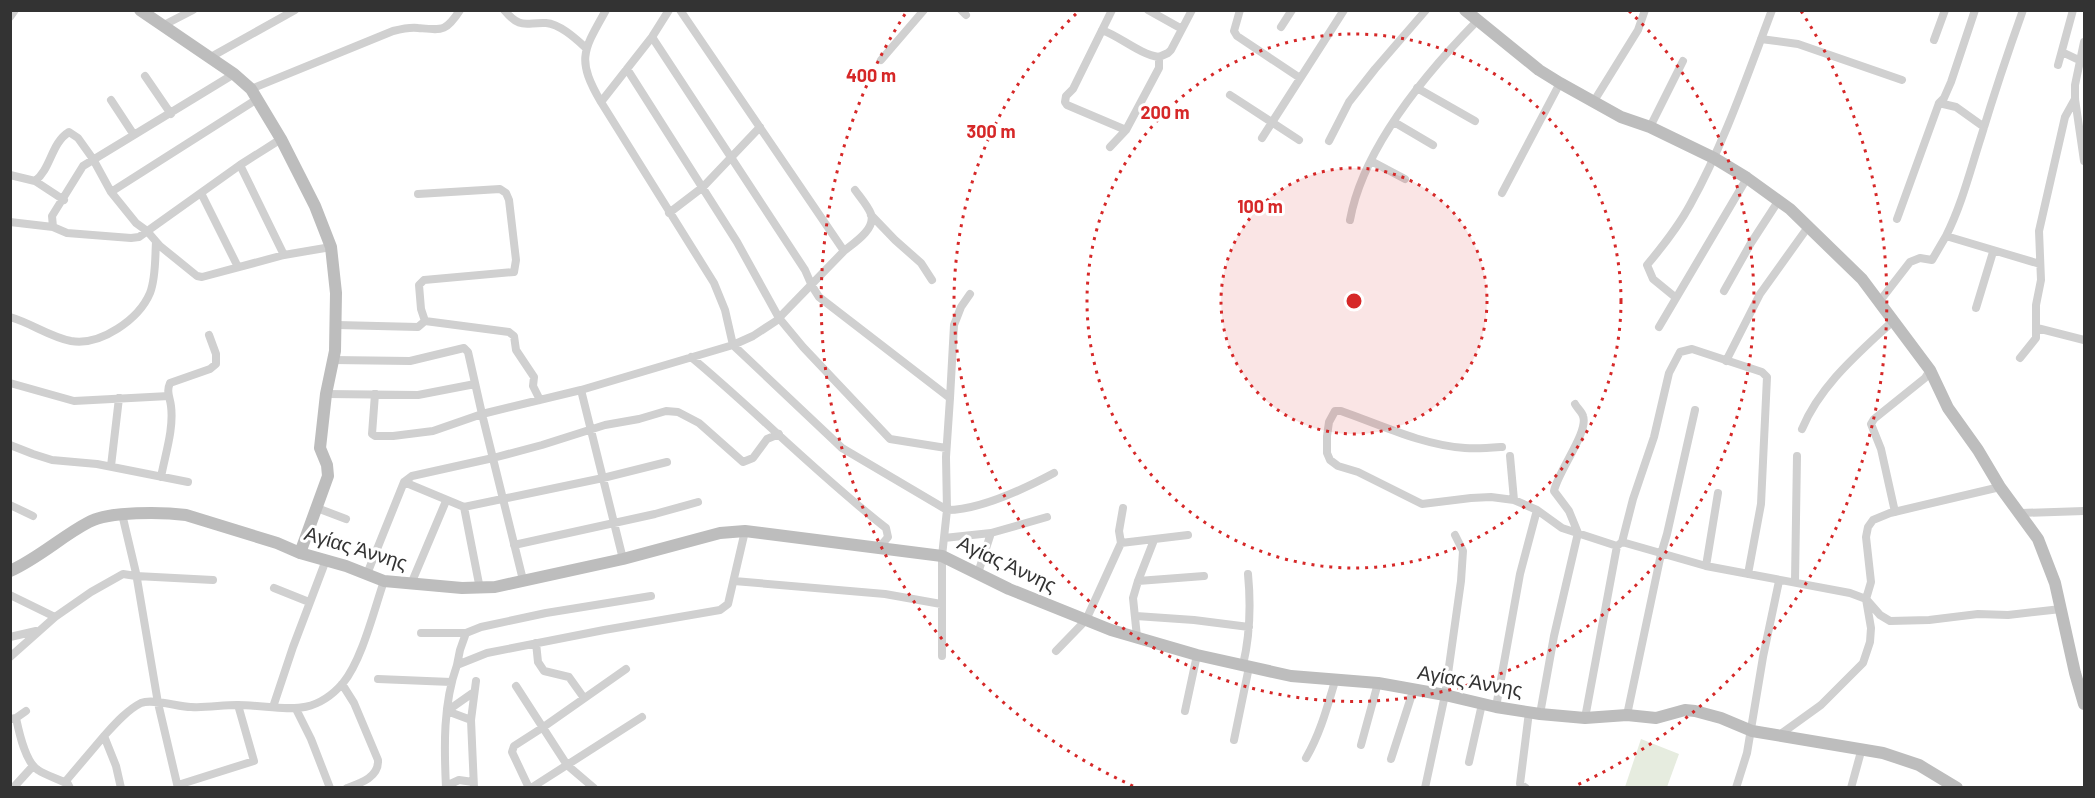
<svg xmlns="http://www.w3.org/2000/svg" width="2095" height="798" viewBox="0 0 2095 798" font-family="Barlow,sans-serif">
	<rect width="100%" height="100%" fill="#fff"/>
	<path fill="#e6ecdf" d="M1641 739 1679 754 1667 787H1625Z"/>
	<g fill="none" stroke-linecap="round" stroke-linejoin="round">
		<path stroke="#d0d0d0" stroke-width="8" d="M504 10C521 30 525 22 546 23 560 24 576 39 586 48
			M669 10 652 37 601 102 714 283 725 310 733 345 842 448 947 510 942 556V656
			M961 10 966 15
			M1112 10 1073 89 1066 96 1065 102 1067 105 1126 130
			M1148 10 1182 29
			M1240 10 1234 31 1237 36 1300 78
			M10 17 15 10
			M162 26 193 10
			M1281 27 1292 10
			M1102 30C1121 37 1139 54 1159 57
			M652 37 805 270 812 286 819 297 950 398 946 457 947 510C981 510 1024 489 1054 473
			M1761 39 1798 44 1902 80
			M1934 40 1945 10
			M2084 42 2075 85V99L2084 161
			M2062 52 2083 62
			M209 58 295 10
			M881 60 924 10
			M2058 65 2073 10
			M627 69 737 242 779 318 803 347 890 439 946 448
			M234 74 83 166 52 216 53 227 67 233 131 238 139 237 240 165 281 139
			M145 76 171 114
			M1417 88 1475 121
			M251 89 393 31C401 29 410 27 418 28 442 30 446 32 460 10
			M1230 95 1299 140
			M111 100 134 135
			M1594 101 1638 30 1645 10
			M601 102C576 59 583 51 606 10
			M1939 103 1944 98 1951 82 1975 10
			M1394 122 1433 145
			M1650 127 1683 61
			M1262 138 1344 10
			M1329 141 1349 102 1375 69 1426 10
			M1110 147 1126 130 1159 68V57L1168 53 1171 50 1192 10
			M1371 161 1405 179
			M240 165 284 255
			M10 175 35 181C51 169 51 143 69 132L78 138 93 159 111 192 136 223 147 231 160 246 197 276 202 277 284 255 331 247
			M35 181 64 200
			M111 192 257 99
			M201 193 238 267
			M1502 193 1560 83
			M669 213 703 187 760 127
			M871 215 895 240 921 263 932 280
			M1897 219 1939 103 1956 107 1984 127
			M1350 220C1363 148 1427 72 1477 21
			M10 222 53 227
			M1946 236C1962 204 1970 171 1981 137 1994 94 2008 52 2023 10
			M844 251C854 243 876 229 871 214 868 206 860 197 855 190
			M1724 291 1751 243 1779 200
			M1675 297 1653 279 1647 265C1663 246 1678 227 1690 205 1724 144 1747 76 1772 10
			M1879 302 1910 262 1920 258 1932 260 1946 236 2040 264
			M1976 308 1993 252
			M10 317C31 323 50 337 71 341 101 346 139 319 150 293 156 278 155 257 156 242
			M425 321 509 332 514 336 516 350 534 377 533 386 540 400
			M337 325 418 327 425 321 421 309 419 285 424 280 514 272 516 260 509 200 506 193 500 189 418 194
			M1659 327 1747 178
			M2037 328 2084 340
			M691 357C757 412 818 475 886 528L888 537 879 548
			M2020 358 2036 338V305L2041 280 2039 231 2065 117 2075 99
			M333 360 410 361 464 348 468 352 482 414 433 431 393 436H375L372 434 375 394
			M1726 361 1760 294 1808 227
			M10 383 74 401 169 396
			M326 394 418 395 475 384
			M950 398 954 325 961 307 970 294
			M1802 429C1821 384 1859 353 1894 320
			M10 445 33 454 52 460 97 464 188 482
			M1502 447C1489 448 1477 449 1465 448 1422 445 1381 425 1341 411H1335L1329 422 1327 436V453L1330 460 1338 466 1358 472 1422 504 1471 498 1491 497 1514 500 1537 510 1562 528 1617 546 1622 542 1706 566 1850 593 1866 599 1880 615 1890 621 1929 620 1978 614 2008 615 2061 609
			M1510 456 1514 500
			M111 466 119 398
			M161 477C165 455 174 429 171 406 170 397 166 392 170 383L210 369 216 364V354L209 335
			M404 482 464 507 603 478 667 462
			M10 505 33 516
			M464 507 480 589
			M317 508 346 519
			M1895 512 1881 449 1871 424 1874 419 1925 378 1930 370
			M2021 513 2084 511
			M122 514 136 573 158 703 178 788
			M944 538 991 533 1047 517
			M1622 542 1633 499 1654 437 1669 373 1680 352 1692 349 1762 372 1767 377 1761 504 1748 574
			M1121 543 1119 531 1123 508
			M514 545 655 514 698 502
			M623 559 581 390 733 345 753 336 776 321 844 251 680 10
			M1706 566 1718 493
			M978 573 991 533
			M367 574 404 482 412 476 493 458 542 445 605 425 639 419 666 411 678 412 699 423 743 462 753 458 767 439 779 434
			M523 580 482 414 581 390
			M734 581 885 594 941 604
			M1138 581 1204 576
			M1795 581 1797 456
			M411 584 446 501
			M274 588 309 602
			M10 595 55 617 91 592 123 574 136 576 213 580
			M1136 616 1194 620 1249 627
			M421 633H466L481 627 546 613 651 596
			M10 637 36 631
			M1137 637 1133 598 1138 581 1154 540
			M536 643 538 662 544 671 569 677 584 698
			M1056 651 1086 620 1121 543 1188 535
			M10 657 55 617
			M457 665 460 650 466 633
			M1243 665C1250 635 1251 605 1248 574
			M378 679 451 682
			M342 684 354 703 378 760C379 777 361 783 347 788
			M516 686 567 765 594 788
			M273 707 293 647 326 560
			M1496 707 1520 574 1537 510
			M296 709 311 739 330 788
			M447 711 474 692
			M447 711 471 720
			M1185 711 1197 655
			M1540 714 1554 636 1578 533 1569 511 1554 491C1558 471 1589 432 1583 416 1582 412 1577 408 1575 404
			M1627 715 1661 554 1667 534 1695 410
			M16 718C19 732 25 762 38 770 47 776 59 779 68 784L70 788
			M1585 718 1617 546
			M11 719 16 718 26 711
			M1778 736 1821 705 1863 663 1870 642 1871 628 1866 599 1871 582 1866 537 1868 527 1873 520 1890 513 2000 487
			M1234 740 1249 667
			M1361 745 1378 683
			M1306 758C1320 734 1327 708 1335 681
			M1391 759 1413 691
			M1469 762 1482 704
			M65 782 104 736
			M178 785 254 761 238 705
			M446 786 459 780 473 782
			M13 788 33 766
			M121 788 116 766 104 736C114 725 127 710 141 703 153 698 178 707 191 707 206 708 222 705 237 705 280 705 310 721 343 683 362 660 374 610 384 581
			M446 788C444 746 443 704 457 665L487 653 604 630 720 610 728 604 745 531
			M474 788 471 720 476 681
			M529 788 512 752 514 746 542 728 626 669
			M531 788 642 717
			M1425 788 1445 695 1461 581 1463 551 1455 535
			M1526 788 1520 784 1529 712
			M1736 788 1747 753 1763 657 1779 581
			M1851 788 1862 748"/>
		<path stroke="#bdbdbd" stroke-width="12" d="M140 10 234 74 251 89 281 139 315 206 331 247 336 293 335 351 326 394 320 448 327 465 328 476 300 553
			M1465 10 1539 70 1560 83 1621 117 1650 127 1714 158 1747 178 1790 209 1862 279 1930 370 1948 408 1978 450 2000 487 2038 539 2055 583 2075 673 2084 704
			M10 571C39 558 62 536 89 522 109 511 163 512 186 515L277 543 300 553 346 566 384 581 462 588 495 587 623 559 720 533 745 531 942 556 1009 589 1111 630 1197 655 1291 676 1378 683 1445 695 1496 707 1540 714 1585 718 1627 715 1656 718 1685 710 1695 711 1721 718 1752 731 1883 753 1919 765 1957 788"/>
	</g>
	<circle cx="1354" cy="301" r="133" fill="#d62828" fill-opacity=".12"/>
	<g fill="none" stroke="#d62828" stroke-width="3" stroke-dasharray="3 6">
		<circle cx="1354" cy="301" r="133"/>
		<circle cx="1354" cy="301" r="267"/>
		<path d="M1629 11A400 400 0 1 1 1079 11"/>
		<path d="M1133 786A533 533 0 0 1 907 11M1801 11A533 533 0 0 1 1575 786"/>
	</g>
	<g text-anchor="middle" stroke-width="6" stroke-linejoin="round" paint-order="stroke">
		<g font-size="20" fill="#333" stroke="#fff">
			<text transform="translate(356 548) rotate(17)" y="7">Αγίας Άννης</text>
			<text transform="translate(1007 564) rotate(25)" y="7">Αγίας Άννης</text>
			<text transform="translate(1470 681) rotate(10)" y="7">Αγίας Άννης</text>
		</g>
	</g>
	<circle cx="1354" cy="301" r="9" fill="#d62828" stroke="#fff" stroke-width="3"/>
	<g font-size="18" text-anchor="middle" font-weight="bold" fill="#d62828" stroke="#fff" stroke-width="6" stroke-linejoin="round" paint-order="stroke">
		<text x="871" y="82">400 m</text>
		<text x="1165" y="119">200 m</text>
		<text x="991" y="138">300 m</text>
		<text x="1260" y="213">100 m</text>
	</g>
	<rect width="2095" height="798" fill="none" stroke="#333333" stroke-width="24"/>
</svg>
